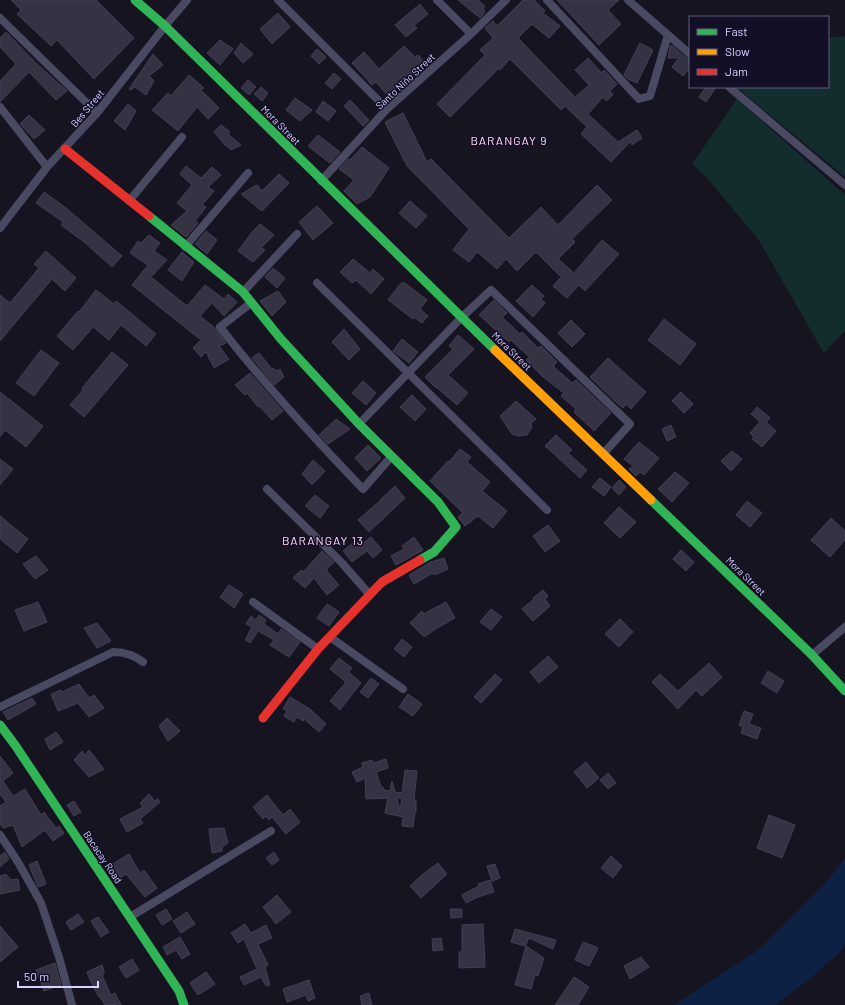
<svg xmlns="http://www.w3.org/2000/svg" width="845" height="1005" viewBox="0 0 845 1005" font-family="Barlow,sans-serif">
	<rect width="100%" height="100%" fill="#161421"/>
	<path fill="#132c2d" d="M845 36V177L736 87H828V38Z
		M737 99 845 195V331L824 353 758 239 706 177 692 164Z"/>
	<path fill="#0d2144" d="M845 858V943L841 951 811 978 775 1005H674L760 949 825 884Z"/>
	<path fill="#343243" stroke="#433f54" fill-rule="evenodd" d="M11 0H96L134 38 94 79 57 40 51 46 17 14 21 10Z
		M458 0H478L485 6 483 9 485 12 480 18Z
		M523 0H534L545 11 543 13 560 26 549 38 532 24 518 38 575 97 589 85 575 70 588 58 602 73 604 70 617 84 610 91 613 95 606 101 603 97 588 114 618 142 637 130 642 138 632 145 630 142 611 162 581 134 587 127 565 106 561 110 510 59 500 70 499 68 450 117 437 104 485 55 480 50 493 38 485 28 493 21 497 26Z
		M557 0H619L608 10 621 24 599 45Z
		M420 4 428 14 414 25 417 28 406 37 395 25Z
		M278 13 290 27 272 44 260 29Z
		M6 32 37 64 67 91 56 100 29 72 0 102V81L16 64 0 47V38Z
		M220 40 233 49 220 65 207 53Z
		M241 43 253 54 243 63 234 53Z
		M640 43 653 50 637 83 628 79 624 75Z
		M404 46 415 57 418 55 425 63 388 96 376 82 372 85 352 63 364 52 379 69Z
		M670 46H673L686 58 690 59V68L683 76 672 67 679 58H668Z
		M317 49 326 57 319 64 311 56Z
		M153 54 163 65 149 76 154 81 146 95 135 87 130 90 129 89Z
		M334 73 341 79 332 89 325 83Z
		M189 75 204 88 201 90 219 108 208 119 197 107 178 131 152 110 168 93 171 96Z
		M248 80 256 87 249 95 241 88Z
		M261 87 268 93 262 101 254 94Z
		M706 87H716L706 102 699 97Z
		M295 98 312 110 300 121 286 110Z
		M350 100 369 120 363 126 344 106Z
		M323 101 336 111 328 121 316 112Z
		M128 104 136 111 125 130 114 121Z
		M403 113 427 162 431 159 509 238 541 207 558 225 597 185 612 200 572 239 575 242 558 259 574 273 602 240 619 254 585 291 579 285 567 298 553 286 561 277 536 252 517 271 506 259 497 269 477 252 469 262 453 250 469 229 407 166 385 122Z
		M29 115 45 130 34 139 20 124Z
		M221 125 230 132 228 134 241 145 231 150 225 145 214 132Z
		M318 135 340 152 330 163 308 146Z
		M362 147 389 168 370 197 357 204 344 191 354 180 339 169 348 159 350 160Z
		M186 166 201 178 212 167 221 175 208 187 214 191 202 205 206 207 195 221 198 223 186 237 171 225 187 211 177 203 192 185 180 174Z
		M279 174 289 183 262 211 241 194 257 185 262 191Z
		M44 192 66 208 122 256 112 267 84 242 61 225 63 222 36 203Z
		M410 201 427 216 416 228 399 213Z
		M317 206 333 223 313 240 299 222Z
		M260 224 274 235 261 248 265 250 253 262 238 251 252 232Z
		M206 231 217 240 207 254 195 244Z
		M149 235 160 243 154 251 167 260 151 277 187 306 205 285 224 299 228 294 237 302 224 316 212 303 200 316 215 328 226 343 219 346 229 359 214 368 206 352 201 357 193 348 201 340 132 285 148 265 130 253 138 241 141 243Z
		M46 251 76 278 65 291 52 279 0 341V295L10 303 39 268 34 264Z
		M182 252 194 262 182 281 168 270Z
		M353 259 370 273 373 269 384 279 371 294 356 280 352 283 340 272Z
		M273 268 285 278 277 288 265 277Z
		M401 283H405L427 300 420 309 428 316 422 323 414 317 413 319 388 300Z
		M532 285 544 296 541 299 545 303 533 317 516 301Z
		M96 290 114 304 116 301 156 334 146 346 121 325 109 340 93 327 73 350 57 336 78 311 79 312Z
		M278 291 286 302 272 316 260 301Z
		M494 300 507 313 502 317 520 334 522 332 538 348 541 346 557 362 553 366 572 383 576 380 611 413 594 431 574 412 576 409 561 396 564 393 543 377 526 360 529 357 511 340 509 342 479 315Z
		M664 319 696 344 680 365 648 340Z
		M571 320 585 334 572 347 558 333Z
		M344 329 360 349 349 360 332 342Z
		M458 335 474 349 448 375 468 393 457 405 436 387V388L425 377 453 349 449 346Z
		M402 339 418 352 409 363 393 351Z
		M41 350 59 363 34 396 16 383Z
		M112 352 128 365 84 417 70 405 83 390 82 388Z
		M259 353 272 369 273 368 277 371 280 369 284 377 274 385 252 358Z
		M608 358 646 392 631 409 626 404 623 408 619 405 590 377Z
		M250 373 283 411 272 420 259 406 258 407 247 393 245 395 235 385Z
		M363 381 376 393 366 405 352 393Z
		M0 392 43 426 26 447 5 430 0 437Z
		M681 392 693 404 684 413 672 401Z
		M412 395 426 409 415 421 400 407Z
		M516 401 536 419 531 423 532 427 527 435 519 436 512 434 500 416Z
		M757 407 770 418 766 422 776 431 762 447 752 439 754 437 750 433 760 422 751 414Z
		M336 419 350 429 328 444 319 435Z
		M671 425 676 437 667 441 662 429Z
		M556 435 572 450 568 453 587 470 580 478 545 446Z
		M639 442 659 458 644 475 640 472 636 476 629 469 633 466 624 459Z
		M368 445 381 458 367 471 355 458Z
		M460 449 471 457 467 462 490 482 482 491 507 511 493 528 478 516 465 526 458 517 463 513 430 481 448 461 449 462Z
		M732 451 742 459 731 471 721 461Z
		M0 459 13 469 0 485Z
		M313 460 325 471 312 485 302 474Z
		M675 472 689 483 672 502 658 489Z
		M600 478 611 487 604 496 592 487Z
		M619 480 626 487 619 495 612 488Z
		M395 486 405 498 369 532 358 520 381 500H380Z
		M315 495 329 506 320 518 305 506Z
		M747 501 762 513 750 527 736 515Z
		M619 507 636 522 620 538 604 523Z
		M0 516 28 539 17 553 0 539Z
		M831 518 845 531V540L830 557 811 540Z
		M548 525 560 541 545 552 533 536Z
		M371 537 382 550 373 558 367 551 352 562 343 551 353 543 357 548Z
		M414 537 423 550 396 565 391 556 404 549 402 546Z
		M681 550 694 562 686 571 673 559Z
		M322 551 334 562 326 570 339 585 327 595 314 578 305 588 293 578 301 570 303 572Z
		M36 556 48 570 35 579 23 564Z
		M444 558 448 569 434 575 433 573 414 584 409 575 431 562Z
		M229 585 243 594 234 608 220 597Z
		M543 590 548 596 545 599 550 606 533 621 522 609 534 599 533 598Z
		M38 602 47 622 24 631 15 610Z
		M446 602 455 618 434 630 426 636H423L410 623 422 611 424 614Z
		M327 604 339 612 329 626 317 618Z
		M491 609 502 617 491 630 480 622Z
		M259 615 266 620 264 624 278 634 281 629 300 642 289 657 270 645 274 640 258 631 250 643 245 640 252 627 246 624 251 616 256 620Z
		M620 619 633 632 619 647 605 634Z
		M97 623 111 641 97 648 84 628Z
		M402 639 412 647 404 657 394 649Z
		M548 656 558 667 539 683 530 672Z
		M339 658 352 668 349 672 361 683 340 710 330 701 346 682 330 669Z
		M709 663 722 677 702 696 696 690 678 709 652 682 660 674 678 691Z
		M768 671 784 681 777 693 761 683Z
		M495 674 502 680 481 703 474 697Z
		M371 678 379 684 368 698 360 692Z
		M79 684 89 698 94 695 104 708 89 717 78 703 58 711 51 694 61 690 62 692Z
		M408 694 422 704 413 716 399 707Z
		M290 697 310 709 326 724 319 732 304 719 303 721 297 717 294 722 284 716 287 711 283 709Z
		M32 698 36 704 8 720 3 712Z
		M744 711 753 714 749 724 761 728 757 739 741 733 743 727 739 725Z
		M167 718 180 731 168 741 159 726Z
		M56 732 63 742 50 750 45 739Z
		M89 750 104 769 89 777 74 760 82 751 85 755Z
		M0 756 13 773 3 781 13 796 25 789 41 815 44 812 56 828 59 826 64 833 53 841 45 830 22 847 13 825 3 828 0 824V806L6 802 0 794Z
		M386 759 388 768 376 772 381 787H383L384 790 390 791 392 781 395 792 402 793 405 770 417 771 414 800H416V812H415L413 827 402 826 403 817 385 813 388 798 366 799 365 778 357 782 352 772 363 767 362 763 372 760 373 763ZM397 798H402L400 810Z
		M586 762 599 778 587 788 574 772Z
		M608 773 616 783 608 789 600 780Z
		M149 794 155 801 158 799 160 802 140 819 143 823 127 832 120 819 143 807 140 803Z
		M267 795 283 815 290 809 300 822 286 834 272 817 269 820 266 816 263 819 253 807Z
		M74 801 81 812 74 816 67 805Z
		M769 815 795 825 782 858 757 848Z
		M224 828 228 843 222 847V851L212 853 209 829Z
		M5 852 9 859 0 867V856Z
		M274 852 279 860 272 865 266 858Z
		M129 854 140 873 144 870 157 888 145 897 126 874 120 878 111 865Z
		M611 856 622 866 613 878 601 868Z
		M37 861 46 884 38 887 29 865Z
		M438 863 447 874 421 898 410 886 423 874Z
		M495 864 500 878 492 881 487 866Z
		M6 874 11 880 18 879 20 890 0 894V876Z
		M490 880 494 892 478 897 466 903 462 895 479 886 478 884Z
		M277 895 291 912 276 924 263 907Z
		M166 909 172 919 162 925 156 915Z
		M450 909H462V917L451 918Z
		M187 912 195 924 181 933 173 921Z
		M78 914 84 922 71 930 66 922Z
		M98 917 109 932 101 937 91 921Z
		M245 924 251 933 266 925 272 938 258 944 268 965 265 967 270 985 266 986 261 977 244 985 240 977 257 969 244 939 238 943 231 933Z
		M483 924 485 967 459 968V952H462V925Z
		M0 926 18 947 0 962Z
		M515 929 556 940 553 949 529 938 525 946 511 942Z
		M180 937 190 954 182 959 176 950 167 955 163 947Z
		M441 938 443 950 433 951 432 939Z
		M583 942 598 948 589 966 575 960Z
		M526 946 544 958 538 976 535 975 531 989 515 985Z
		M641 957 649 967 630 979 624 966Z
		M132 959 139 970 126 978 119 967Z
		M55 963 61 985 44 991 36 970Z
		M102 965 104 971V974L102 975 111 995 115 993 121 1005H105L100 997H99L90 980 87 972Z
		M206 972 215 984 198 995 190 983Z
		M574 977 589 987 578 1005H555Z
		M309 980 315 998 308 1001 306 995 287 1002 283 989Z
		M369 993 372 1005H362L360 996Z"/>
	<g fill="none" stroke-linecap="round" stroke-linejoin="round">
		<path stroke="#4a4962" stroke-width="8" d="M278 0 387 109
			M437 0 471 34
			M547 0 639 99 650 96 668 35
			M628 0 690 54
			M0 18 97 113
			M729 87 845 185
			M0 107 47 167
			M321 181 387 109 471 34 506 0
			M129 201 182 137
			M0 228 47 167 97 113 165 26 187 0
			M185 247 248 173
			M317 283 547 510
			M243 292 297 234
			M251 303 220 327C264 384 313 437 363 489L391 457
			M359 424 461 318 491 290 630 424 603 454
			M267 489 342 563 370 595
			M253 602 318 649
			M330 637 403 689
			M812 655 845 627
			M0 707 113 652C125 652 134 655 143 662
			M0 835 18 862 41 903 59 957 72 1005
			M130 917 271 831"/>
		<path stroke="#30b455" stroke-width="9" d="M135 0 165 26 495 350
			M149 216 243 292 280 338 359 424 438 502 456 527 434 552 420 560
			M651 500 812 655 845 691
			M0 725 15 745 179 991 184 1005"/>
		<path stroke="#ff9f0a" stroke-width="9" d="M495 350 651 500"/>
		<path stroke="#e5322d" stroke-width="9" d="M65 149 149 216
			M263 718 318 649 382 582 420 560"/>
	</g>
	<g text-anchor="middle" stroke-width="3" stroke-linejoin="round" paint-order="stroke">
		<g font-size="10" fill="#d9d4ff" stroke="#130f26">
			<text transform="translate(405 81) rotate(-43)" y="4">Santo Niño Street</text>
			<text transform="translate(87 108) rotate(-50)" y="4">Bes Street</text>
			<text transform="translate(281 125) rotate(45)" y="4">Mora Street</text>
			<text transform="translate(512 351) rotate(44)" y="4">Mora Street</text>
			<text transform="translate(746 576) rotate(44)" y="4">Mora Street</text>
			<text transform="translate(103 857) rotate(56)" y="4">Bacacay Road</text>
		</g>
		<g font-size="12" letter-spacing="1" fill="#ffd6f0" stroke="#130f26">
			<text x="509" y="145">BARANGAY 9</text>
			<text x="323" y="545">BARANGAY 13</text>
		</g>
	</g>
	<rect x="689" y="16" width="140" height="72" fill="#130f26" stroke="#625e7d"/>
	<rect x="697" y="29" width="20" height="6" fill="#30b455" stroke="#625e7d"/>
	<text x="725" y="36" font-size="12" fill="#d9d4ff">Fast</text>
	<rect x="697" y="49" width="20" height="6" fill="#ff9f0a" stroke="#625e7d"/>
	<text x="725" y="56" font-size="12" fill="#d9d4ff">Slow</text>
	<rect x="697" y="69" width="20" height="6" fill="#e5322d" stroke="#625e7d"/>
	<text x="725" y="76" font-size="12" fill="#d9d4ff">Jam</text>
	<path d="M18 981v6h80v-6" fill="none" stroke="#d9d4ff" stroke-width="2"/>
	<text x="24" y="981" font-size="12" fill="#d9d4ff" stroke="#130f26" stroke-width="3" paint-order="stroke">50 m</text>
</svg>
